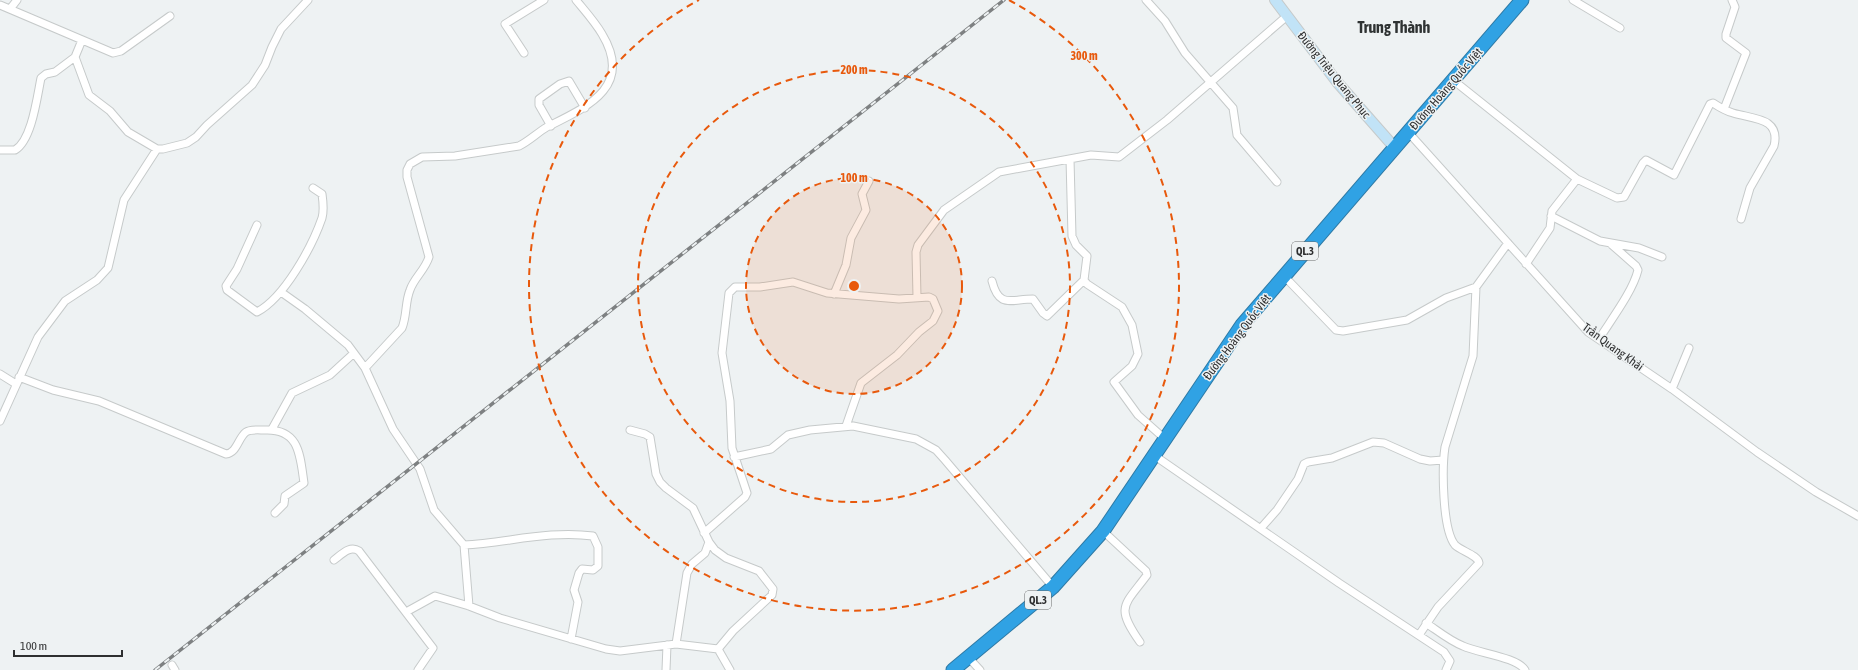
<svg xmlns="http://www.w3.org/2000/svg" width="1858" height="670" viewBox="0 0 1858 670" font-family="'Asap Condensed',sans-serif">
	<rect width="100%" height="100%" fill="#eef2f3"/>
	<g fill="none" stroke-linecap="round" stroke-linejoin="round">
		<defs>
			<path id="street" d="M1146 0 1165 21 1185 53 1233 108 1237 135 1277 182
				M1573 0 1620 28
				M0 5 113 53 121 51 170 16
				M10 9 17 0
				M524 53 505 24 544 0
				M75 57 89 95 110 111 128 132 157 149H163L187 143 196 137 207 125 252 85 265 65 272 47 281 29 308 0
				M1453 80 1577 179 1617 198 1624 197 1643 163 1646 160 1674 175 1710 104 1713 103C1719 107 1726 111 1733 113 1752 119 1781 117 1774 146L1750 188 1741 219
				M1724 109 1746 53 1726 38V34L1735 7 1732 0
				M551 126 539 105V99L560 84 569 81 585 108
				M1408 132 1588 332 1672 389 1757 452 1816 492 1858 516
				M0 150H15C32 140 37 97 41 78L46 74 55 72 75 57 82 40
				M1070 159 1072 236 1076 245 1087 256 1084 280 1087 284 1122 307 1132 325 1138 354 1132 366 1114 382 1138 415 1165 439
				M1551 216 1600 241 1639 248 1662 257
				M257 225 237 269 226 286 227 290 257 312C284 298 312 247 322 218 324 211 323 201 322 194L313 188
				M1526 264 1550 228 1552 211 1577 179
				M1284 276 1336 330 1343 331 1407 320 1446 298 1476 287 1508 243
				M992 281C999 309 1011 299 1033 299L1043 313 1047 316 1084 280
				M281 292 305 309 348 345 365 368 393 429 420 469 434 510 464 545 469 606
				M834 294 846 265 851 238 866 210 862 194 869 181
				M917 297 916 252 918 245 944 210 999 172 1091 155 1119 157 1167 120 1287 16
				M1599 339C1611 320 1633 291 1638 270L1636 266 1611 244
				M365 368 402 328C407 316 405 302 410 290 414 278 425 270 429 257L407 177V170L410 164 422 157 455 156 519 146C529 141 537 133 547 127 587 107 634 87 602 34 595 22 585 11 576 0
				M0 374 16 384
				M19 377 53 390 99 401 226 454C237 453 238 438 246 432 250 429 259 430 264 430 300 428 300 456 304 483L285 496 284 504 275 513
				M1672 389 1689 348
				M0 421 38 337 65 301 97 280 108 268 124 200 157 149
				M272 429 292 393 330 375 354 353
				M630 430 645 434 650 437 656 474 660 482 666 488 693 508 709 542 715 550 726 558 759 571 773 589 772 595 733 631 718 649
				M1155 456 1339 583 1444 652 1450 661 1446 670
				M734 457 771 449 788 435 810 430 853 426 916 439 936 450 945 460 1053 587
				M1261 528 1277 510 1298 479 1304 464 1308 462 1332 458 1373 442 1384 443 1420 459 1430 461 1443 460
				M1103 531 1146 571 1147 575C1124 606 1115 606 1140 642
				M704 533 745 497 747 493 732 448 730 401 722 353 729 293 735 287H760L793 282 827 293 899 299 929 297 933 299 938 311 933 321 919 332 897 355 861 383 846 426
				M464 545C506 543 549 530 593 536L598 547V566L593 570 582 569 579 573 574 590 578 602 571 639
				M334 560C342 554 350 545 359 551L433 648 418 670
				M406 612 435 596 469 606 500 618 606 649 620 651 676 644 718 649
				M1426 623C1438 631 1450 641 1463 646 1478 653 1517 657 1525 670
				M1419 635 1438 607 1479 563C1478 555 1461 551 1455 545 1442 529 1442 467 1445 447L1473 356 1476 287
				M676 644 687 573 692 564 705 553 709 542
				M718 649 730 670
				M968 657 980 670
				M172 665 175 670
				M666 670 667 645"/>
			<path id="secondary" d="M1275 0 1337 82 1395 148"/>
			<path id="highway" d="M953 670 1053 587 1103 531 1242 325 1522 0"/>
		</defs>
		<use href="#street" stroke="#c6caca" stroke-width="9"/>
		<use href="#secondary" stroke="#c6caca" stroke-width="12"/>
		<use href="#highway" stroke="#2f7aa5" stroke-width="15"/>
		<use href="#street" stroke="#fff" stroke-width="7"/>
		<use href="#secondary" stroke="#c1e3f7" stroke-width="10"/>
		<use href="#highway" stroke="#30a2e4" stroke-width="13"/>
		<defs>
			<path id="rail" d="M155 670 1004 0"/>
		</defs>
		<use href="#rail" stroke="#7e8182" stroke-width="3.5"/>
		<use href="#rail" stroke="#eef2f3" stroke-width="2" stroke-dasharray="6" stroke-linecap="butt"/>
	</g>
	<circle cx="854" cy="286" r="108" fill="#e8590c" fill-opacity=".12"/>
	<g fill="none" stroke="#e8590c" stroke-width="2" stroke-dasharray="7 5">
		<circle cx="854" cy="286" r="108"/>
		<circle cx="854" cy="286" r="216"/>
		<path d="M1009 0A325 325 0 1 1 699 0"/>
	</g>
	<g text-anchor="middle" stroke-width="3" stroke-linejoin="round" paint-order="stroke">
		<g fill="#eef2f3" stroke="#686a6a" stroke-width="1">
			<rect x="1292" y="242" width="26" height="18" rx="3"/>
			<rect x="1025" y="591" width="26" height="18" rx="3"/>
		</g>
		<g font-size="11" font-weight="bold" fill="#2e2f30">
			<text x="1305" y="255">QL.3</text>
			<text x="1038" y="604">QL.3</text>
		</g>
		<g font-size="12" fill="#2e2f30" stroke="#eef2f3">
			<text transform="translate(1334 75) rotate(51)" y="4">Đường Triệu Quang Phục</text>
			<text transform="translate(1446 89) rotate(-49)" y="4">Đường Hoàng Quốc Việt</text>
			<text transform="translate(1237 337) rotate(-53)" y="4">Đường Hoàng Quốc Việt</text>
			<text transform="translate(1613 347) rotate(36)" y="4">Trần Quang Khải</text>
		</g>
		<g font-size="16" font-weight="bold" fill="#2f3333" stroke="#eef2f3">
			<text x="1394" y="33">Trung Thành</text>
		</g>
	</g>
	<circle cx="854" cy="286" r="6" fill="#e8590c" stroke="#eef2f3" stroke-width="2"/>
	<g font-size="12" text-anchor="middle" font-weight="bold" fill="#e8590c" stroke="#eef2f3" stroke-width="3" stroke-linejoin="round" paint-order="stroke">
		<text x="1084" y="60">300 m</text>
		<text x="854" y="74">200 m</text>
		<text x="854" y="182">100 m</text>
	</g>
	<path d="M14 650v6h108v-6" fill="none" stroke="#2e2f30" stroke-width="2"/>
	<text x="20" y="650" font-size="12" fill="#2e2f30" stroke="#eef2f3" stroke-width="3" paint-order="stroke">100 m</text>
</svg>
